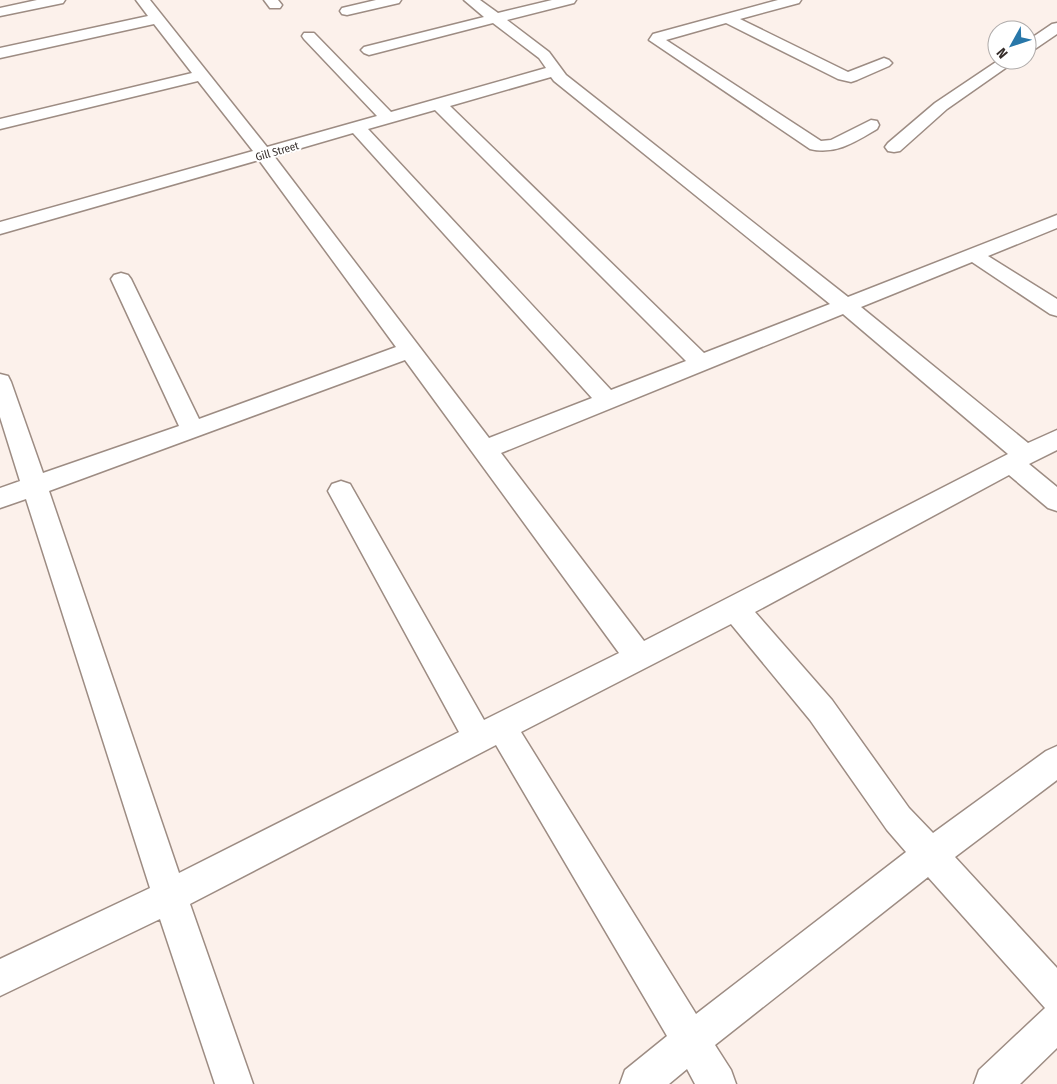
<svg xmlns="http://www.w3.org/2000/svg" width="1057" height="1084" viewBox="0 0 1057 1084" font-family="'Fira Sans Condensed',sans-serif">
	<rect width="100%" height="100%" fill="#fcf1eb"/>
	<g fill="none" stroke-linecap="round" stroke-linejoin="round">
		<defs>
			<path id="street" d="M37 0H65L63 3 0 16V8Z
				M136 0H150L267 147 377 116 304 39 302 36 304 33H314L391 112 546 68 539 58 493 23 369 55 364 53 361 50 364 47 484 17 464 0H480L498 13 552 0H576L574 3 507 20 549 52 566 75 848 297 1057 215V228L988 256 1057 299V316L1050 314 972 262 861 307 1028 443 1057 430V450L1029 464 1057 487V511L1048 508 1009 475 755 612 832 700 909 808 933 833 1046 751 1057 746V780L955 857 1057 968V1048L1020 1084H974L979 1070 1045 1008 928 877 715 1045 731 1070 736 1084H695L687 1069 669 1084H620L625 1070 667 1036 496 745 190 904 253 1084H215L160 919 0 996V959L150 888 26 499 0 508V488L20 481 0 417V374L8 376 11 382 43 473 179 426 111 279 114 275 121 273 128 275 131 279 199 419 396 347 259 160 0 234V222L253 151 198 81 0 129V119L192 73 154 24 0 58V48L148 16ZM551 77 554 81 830 304 704 353 450 106ZM435 110 686 361 611 390 368 129ZM353 133 592 398 489 438 274 156ZM843 314 1008 454 644 641 501 453ZM405 360 619 653 484 720 350 484 341 481 332 484 328 491 459 732 179 873 49 491ZM731 624 810 720 887 830 906 852 696 1014 521 732Z
				M264 0H278L282 5 280 8H270Z
				M376 0H401L399 3 347 15 342 14 340 11 342 8Z
				M778 0H801L799 3 740 19 848 72 884 58 889 60 892 63 889 66 857 80 851 82 838 79 726 23 666 40 821 141 831 140 871 120 877 121 879 125 877 129C855 142 836 155 810 149L649 40 653 34Z
				M1057 23V34L1032 51 1027 53V41L1052 24Z
				M999 60H1017L947 109 900 151 894 152 888 151 885 147 888 143 935 103Z"/>
		</defs>
		<use href="#street" stroke="#9d8c83" stroke-width="3"/>
		<use href="#street" fill="#fff" fill-rule="evenodd"/>
	</g>
	<g text-anchor="middle" stroke-width="4" stroke-linejoin="round" paint-order="stroke">
		<g font-size="11" fill="#362e2b" stroke="#fff">
			<text transform="translate(277 151) rotate(-16)" y="4">Gill Street</text>
		</g>
	</g>
	<g transform="translate(1012 45) rotate(230)"><circle r="24" fill="#ffffff" stroke="#afabaa"/>
	<path d="M0-4L9 19L0 12L-9 19Z" fill="#2877a9"/>
	<text y="-8" font-size="14" font-weight="bold" text-anchor="middle" fill="#362e2b">N</text>
	</g>
</svg>
